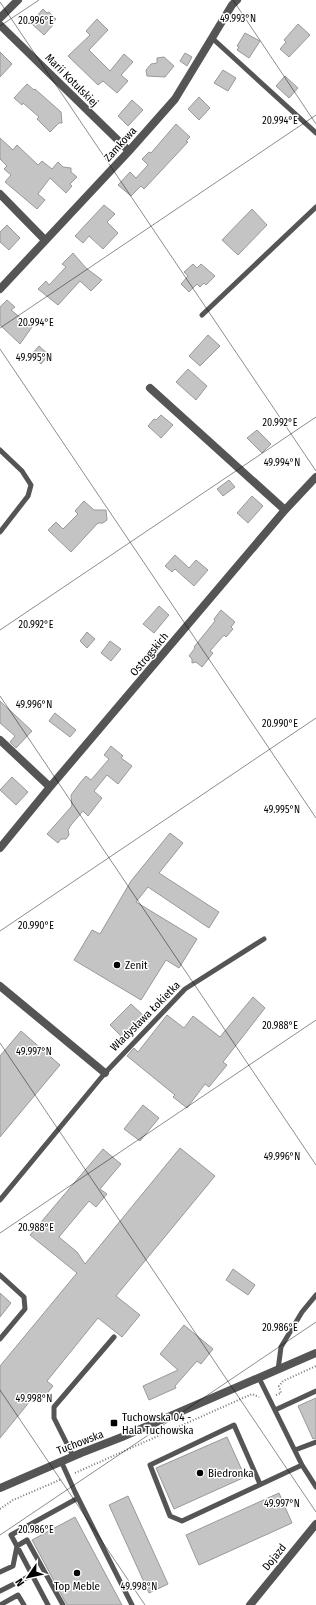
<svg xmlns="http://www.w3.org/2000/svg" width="316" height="1605" viewBox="0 0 316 1605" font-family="'Fira Sans Condensed',sans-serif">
	<rect width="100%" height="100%" fill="#fff"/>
	<path fill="#c4c4c4" stroke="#999" d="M43 9 47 13 49 12 56 19 52 23 53 25 44 35 31 23Z
		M97 19 108 30 89 50 110 71 124 54 133 62 121 75 128 81 117 93 103 81 98 85 68 56 90 35 86 31Z
		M298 24 310 35 289 57 280 49 286 42 284 40Z
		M245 33 260 41 249 58 237 50 239 47 237 46Z
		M0 52 12 64 0 77Z
		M185 53 192 57 187 66 180 61Z
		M164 57 174 66 165 77 147 76 146 70 151 64 157 63V58Z
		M223 70 236 78 228 91 214 83Z
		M285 76 298 88 289 98 276 86Z
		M27 84 34 90 35 89 61 112 62 123H59L50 132 37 119 39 117 23 103 22 105 14 98Z
		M199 97 210 108 199 120 188 109Z
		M132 100 143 110 128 126 118 116Z
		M176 124 190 137 186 141 188 142 144 189 141 186 131 196 118 185 130 172 136 178 148 165 142 159 149 152 151 153Z
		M0 138 13 150 17 145 38 165 42 161 52 169 58 162 63 167 71 168V172L77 177 70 184 72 186 66 193 50 178 38 194 45 200 37 209 5 182 11 175 4 169 7 166 0 159Z
		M104 205 115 214 107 222 118 233 103 249 89 236 83 243 75 236Z
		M252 209 267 225 238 255 222 240Z
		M7 225 20 238 9 250 0 242V232Z
		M73 253 86 268 102 280 91 291 80 281 58 305 38 289 46 281 49 285 66 267 62 264Z
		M193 264 197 268 201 264 215 276 206 285 204 283 200 287 197 284 189 292 181 284 188 276 184 272Z
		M7 300 15 307 11 310 32 327 20 344 0 325V307Z
		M208 335 220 346 200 366 189 356Z
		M39 346 49 355 41 364 31 355Z
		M188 369 207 386 196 400 176 382Z
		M161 415 173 425 161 438 148 426 154 419 156 420Z
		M257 430 271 444 262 453 247 438Z
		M229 480 235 487 223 496 217 489Z
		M252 496 263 506 248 523 237 513Z
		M84 501 94 510H106L107 520 103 523H98L71 552 48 530 56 522 63 529 78 514 75 511Z
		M175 555 189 568 196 560 208 570 194 586 175 569 172 572 165 566Z
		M159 606 169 615 154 633 143 624Z
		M221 610 235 622 231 627 233 629 226 637 224 635 210 651 213 653 202 667 196 662 192 663V659L189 656 195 648 194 647 215 621 214 619Z
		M87 632 95 639 87 648 80 641Z
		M110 641 121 649 111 661 101 653Z
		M0 701 32 731 16 748 10 742 15 736 0 723Z
		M55 713 76 730 70 737 49 721Z
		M111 746 123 756 121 758 132 766 118 784 107 775 94 791 102 798 88 816 83 811 71 825 68 830 69 835 66 839H61L58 843 47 834 72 806 71 795 80 783 86 776 91 780 109 759 104 755Z
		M12 777 28 792 16 805 0 790Z
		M170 833 183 843 159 873 219 912 209 928 148 887 136 902 197 939 179 968 166 960 141 1000 74 960 92 930 100 934 131 881Z
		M253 997 265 1008 223 1062 227 1065 209 1087 205 1084 187 1108 173 1097 175 1095 127 1056 134 1048 138 1052 167 1015 184 1028 193 1016 220 1037Z
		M131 1004 144 1016 123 1038 110 1025Z
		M21 1031 60 1065 0 1137V1056Z
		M143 1105 159 1118 140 1141 124 1129Z
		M180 1148 215 1176 116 1296 140 1315 122 1337 98 1318 47 1381 53 1386 42 1400 35 1395 0 1438V1366L77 1273 30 1235 103 1149 121 1164 100 1189 107 1194 96 1207 89 1201 59 1237 77 1252 85 1264Z
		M233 1269 255 1285 248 1295 226 1280Z
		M0 1293 11 1303 0 1317Z
		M184 1325 213 1349 201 1364 197 1361 175 1386 176 1388 149 1400 143 1386 178 1370 160 1354Z
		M316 1398V1438L313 1439 298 1406Z
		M227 1437 245 1477 174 1509 156 1468Z
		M279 1493 292 1523 199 1565 186 1535Z
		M128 1496 168 1584 149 1593 109 1505Z
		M75 1517 122 1605H67L32 1540Z"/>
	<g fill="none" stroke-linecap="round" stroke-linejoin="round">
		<path stroke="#777" stroke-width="2" stroke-dasharray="1 2" stroke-linecap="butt" d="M276 1395 281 1393 279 1386 283 1381 316 1366
			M75 1473 252 1394 259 1397
			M0 1509 13 1500 62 1479"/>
		<path stroke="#555" stroke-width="5" d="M212 38 316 133
			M202 315 316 207
			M0 450 22 471 31 485 28 496 0 532
			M0 1200 105 1073 185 989 264 939
			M0 1275 24 1297 25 1309 0 1339
			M278 1370 281 1347 302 1312 316 1295
			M259 1378 302 1465 316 1487
			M275 1410 316 1391
			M295 1450 316 1442
			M73 1456 54 1418V1407L114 1337
			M61 1461 75 1492 132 1605
			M260 1484 234 1425 150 1465 170 1516 182 1521 302 1465
			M0 1572 13 1566 17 1546 27 1540 63 1605
			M0 1591 32 1575
			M0 1605 18 1595 24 1605
			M48 1605 11 1535 78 1498"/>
		<path stroke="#555" stroke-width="8" d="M0 18 18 0
			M0 25 129 151
			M0 194 45 240
			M0 289 129 151 175 99 232 5 237 0
			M150 388 285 510
			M0 740 50 787
			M0 848 50 787 285 510 316 477
			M0 986 105 1073
			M250 1605 316 1524"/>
		<path stroke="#555" stroke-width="8" d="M0 1488 81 1453 122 1437 316 1353"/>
	</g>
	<path fill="none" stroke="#000" stroke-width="1" stroke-opacity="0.45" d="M233 0 316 124M0 2 316 471M0 26 39 0M0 328 316 115M0 349 316 818M0 630 316 417M0 696 316 1165M0 931 316 718M0 1043 316 1512M0 1233 316 1020M0 1390 145 1605M0 1535 316 1322"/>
	<g fill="#000" stroke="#fff" stroke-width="1.5">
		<circle cx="117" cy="965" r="4"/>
		<rect x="110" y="1419" width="8" height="8" rx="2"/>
		<circle cx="200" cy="1473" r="4"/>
		<circle cx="77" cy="1573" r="4"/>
	</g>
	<g text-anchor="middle" stroke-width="3" stroke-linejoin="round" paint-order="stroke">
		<g font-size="11" fill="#000" stroke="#fff">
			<text transform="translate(72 80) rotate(45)" y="4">Marii Kotulskiej</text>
			<text transform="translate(120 144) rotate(-48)" y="4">Zamkowa</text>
			<text transform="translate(149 654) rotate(-50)" y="4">Ostrogskich</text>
			<text transform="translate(145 1016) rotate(-45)" y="4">Władysława Łokietka</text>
			<text transform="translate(80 1442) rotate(-21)" y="4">Tuchowska</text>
			<text transform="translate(274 1557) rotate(-51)" y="4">Dojazd</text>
		</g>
		<g font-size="11" fill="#000" stroke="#fff" text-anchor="start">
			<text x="125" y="969">Zenit</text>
			<text x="122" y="1421">Tuchowska 04 -<tspan x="122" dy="13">Hala Tuchowska</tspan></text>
			<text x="208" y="1477">Biedronka</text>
			<text x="77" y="1590" text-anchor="middle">Top Meble</text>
		</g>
	</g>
	<g font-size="10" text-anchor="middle" fill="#000" stroke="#fff" stroke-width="3" stroke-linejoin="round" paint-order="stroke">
		<text x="238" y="22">49.993°N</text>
		<text x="36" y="24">20.996°E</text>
		<text x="280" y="124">20.994°E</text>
		<text x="36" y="326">20.994°E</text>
		<text x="34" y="361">49.995°N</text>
		<text x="280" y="426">20.992°E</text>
		<text x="282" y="466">49.994°N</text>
		<text x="36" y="628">20.992°E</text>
		<text x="34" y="708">49.996°N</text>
		<text x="280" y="727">20.990°E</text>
		<text x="282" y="813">49.995°N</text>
		<text x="36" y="929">20.990°E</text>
		<text x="280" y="1029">20.988°E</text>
		<text x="34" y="1055">49.997°N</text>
		<text x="282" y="1160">49.996°N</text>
		<text x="36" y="1231">20.988°E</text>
		<text x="280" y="1331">20.986°E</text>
		<text x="34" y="1402">49.998°N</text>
		<text x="282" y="1507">49.997°N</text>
		<text x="36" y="1533">20.986°E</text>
		<text x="139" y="1590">49.998°N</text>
	</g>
	<g transform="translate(28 1577) rotate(236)" stroke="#ffffff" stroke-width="3" paint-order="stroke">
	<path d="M0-3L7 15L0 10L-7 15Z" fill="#000000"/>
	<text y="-6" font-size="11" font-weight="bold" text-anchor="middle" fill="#000000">N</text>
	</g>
</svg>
